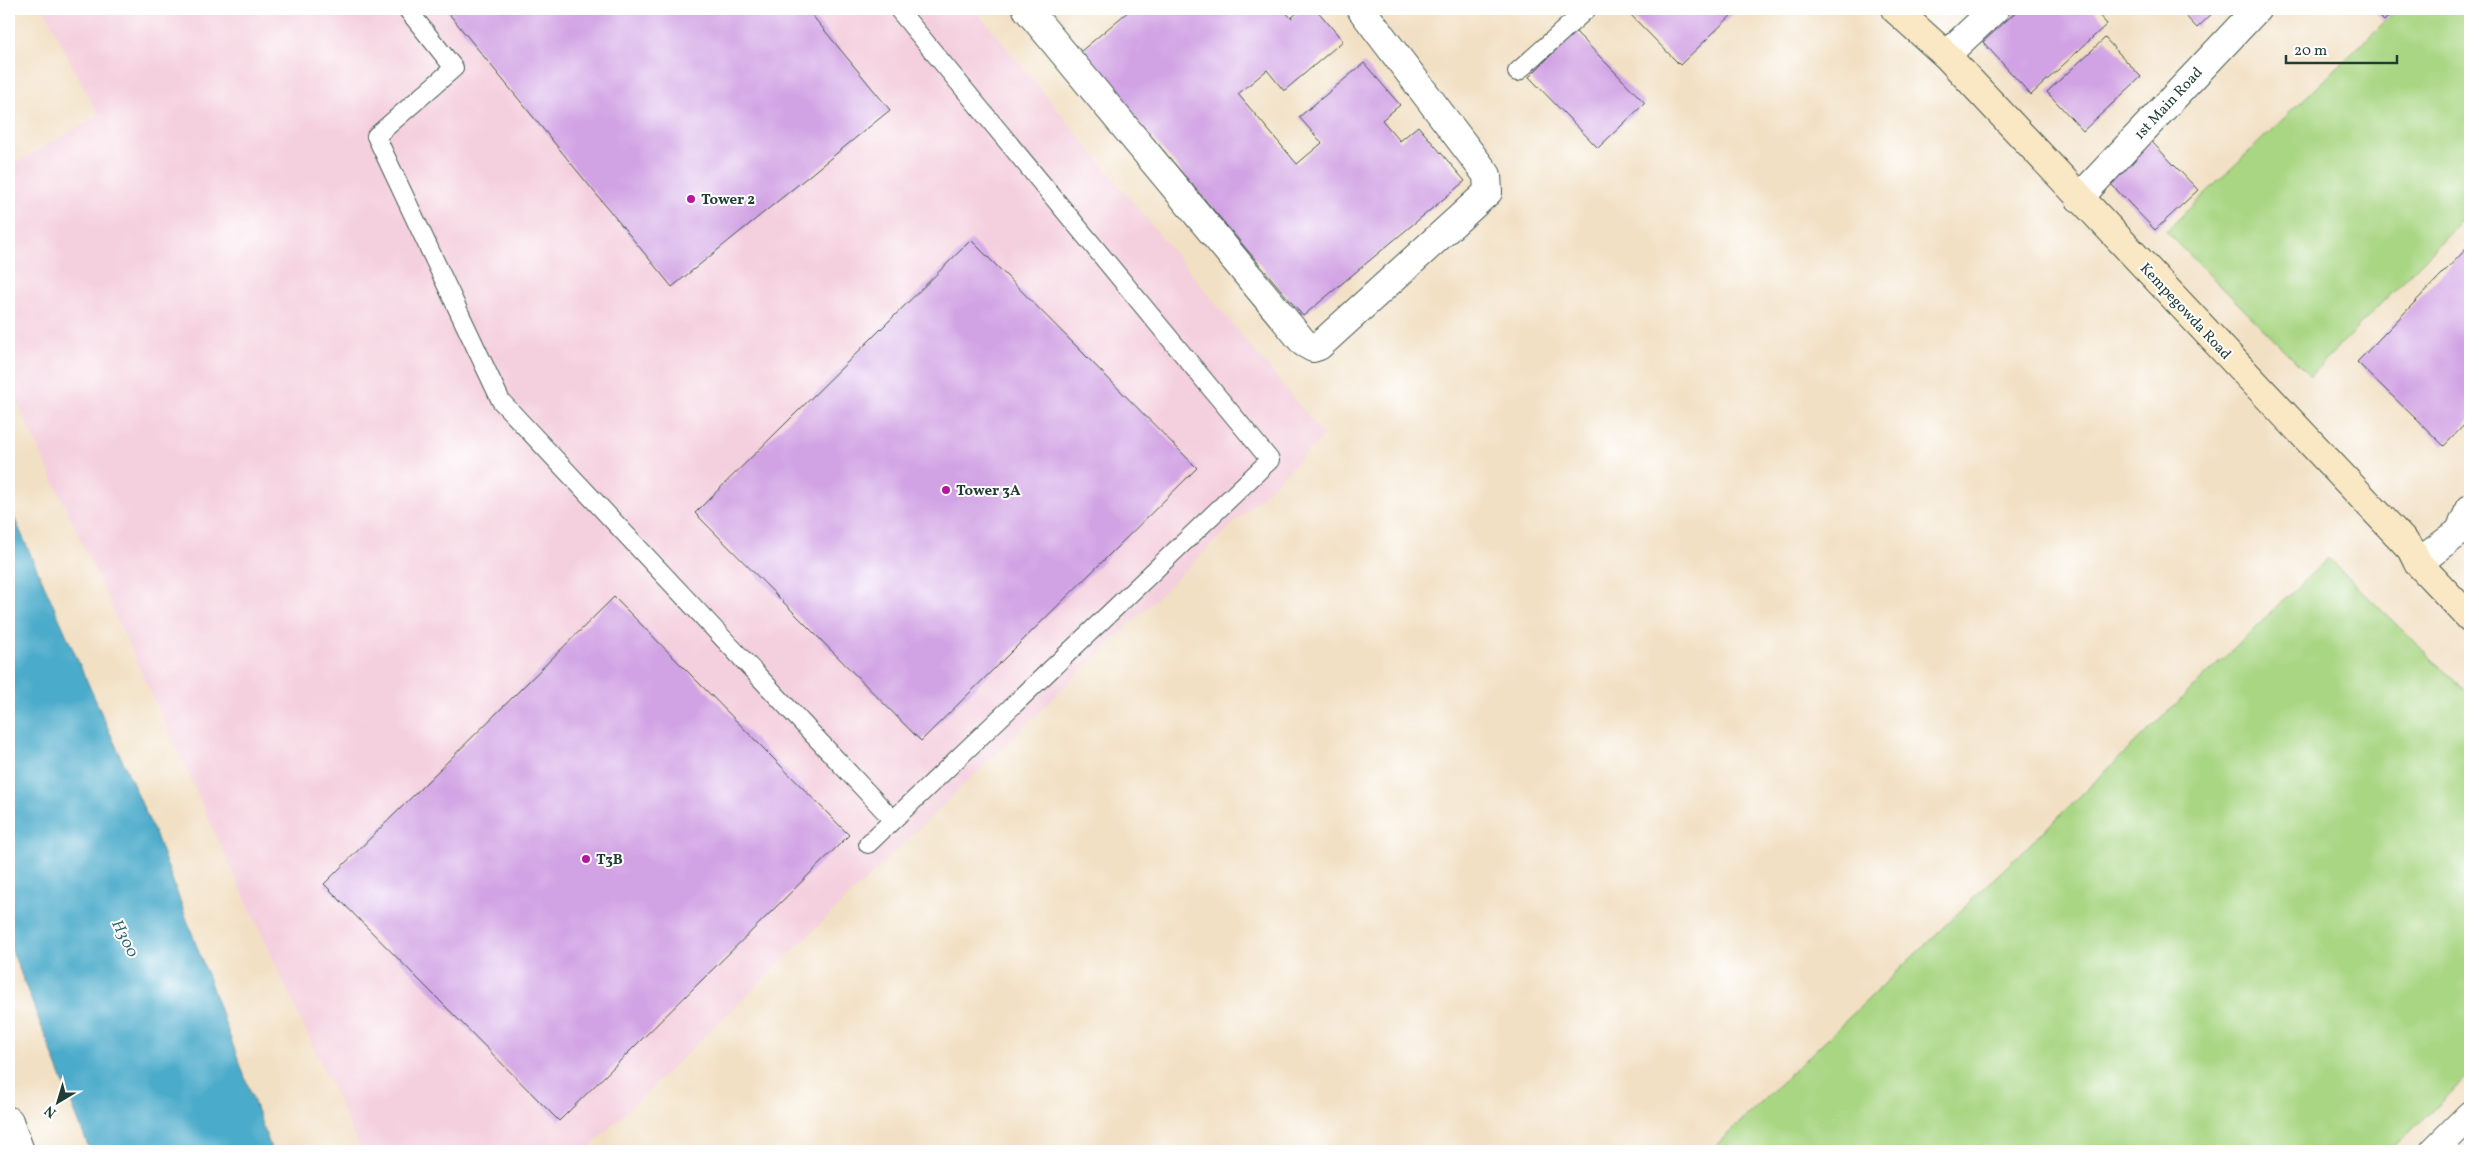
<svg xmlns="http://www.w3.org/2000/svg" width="2479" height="1160" viewBox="0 0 2479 1160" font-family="Vollkorn,serif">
	<rect width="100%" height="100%" fill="#fff"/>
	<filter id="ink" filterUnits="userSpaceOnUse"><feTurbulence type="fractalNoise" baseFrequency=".02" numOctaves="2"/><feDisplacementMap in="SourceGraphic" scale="10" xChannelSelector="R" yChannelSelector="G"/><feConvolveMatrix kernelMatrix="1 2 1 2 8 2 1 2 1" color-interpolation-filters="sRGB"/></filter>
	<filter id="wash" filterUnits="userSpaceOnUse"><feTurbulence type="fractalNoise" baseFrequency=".0096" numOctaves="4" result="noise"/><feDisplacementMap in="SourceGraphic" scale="20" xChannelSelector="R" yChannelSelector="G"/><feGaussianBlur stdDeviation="1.12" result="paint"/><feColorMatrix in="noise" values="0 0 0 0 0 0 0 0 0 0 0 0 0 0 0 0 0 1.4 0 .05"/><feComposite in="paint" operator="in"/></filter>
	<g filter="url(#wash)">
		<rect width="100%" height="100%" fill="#f2e0c4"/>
		<path fill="#f4cfdd" d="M44 9H975L1324 436 586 1151H361L9 384V166L98 116Z"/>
		<path fill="#a9d683" stroke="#648a5c" d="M2398 9H2470V213L2310 376 2166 231Z
			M2328 558 2470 696V1074L2390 1151H1710Z"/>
		<path fill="#4cabcb" stroke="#367480" d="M9 506 157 838 272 1151H90L9 943Z"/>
		<g id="blocks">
			<path fill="#d1a3e4" d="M445 9H807L890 110 672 287Z
				M1131 9H1283L1291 18 1302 9H1316L1343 41 1284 91 1267 70 1238 94 1297 164 1322 143 1299 117 1364 63 1400 105 1382 120 1400 141 1418 126 1465 181 1303 316 1080 52Z
				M1625 9H1738L1680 65Z
				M2019 9H2093L2107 24 2031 95 1983 42Z
				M2179 9H2217L2197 28Z
				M2372 9H2396L2384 21Z
				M1575 31 1645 103 1598 148 1529 77Z
				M2105 38 2141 77 2083 131 2047 92Z
				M2151 141 2198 190 2155 230 2108 181Z
				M971 240 1197 468 921 741 695 513Z
				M2470 245V419L2444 446 2357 362Z
				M614 597 849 835 559 1121 324 884Z"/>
		</g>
	</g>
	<g filter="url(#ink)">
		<use href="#blocks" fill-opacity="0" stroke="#3f554a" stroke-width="1"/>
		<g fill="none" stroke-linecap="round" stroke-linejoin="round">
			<defs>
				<path id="lane" d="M407 9 454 68 376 136 501 401 893 820
					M1517 72 1587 9
					M868 844 1270 460 898 9"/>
				<path id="street" d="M1027 9 1304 343 1313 348 1319 346 1488 192 1487 175 1361 9
					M1946 55 1995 9
					M2079 198 2257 9
					M2418 563 2459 532 2470 509
					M9 1121 20 1151
					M2434 1151 2470 1115"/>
				<path id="secondary" d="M1895 9 1946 55 2411 549 2418 563 2470 618"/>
			</defs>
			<use href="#lane" stroke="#3f554a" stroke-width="20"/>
			<use href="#street" stroke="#3f554a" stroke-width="30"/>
			<use href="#secondary" stroke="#3f554a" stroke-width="30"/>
			<use href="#lane" stroke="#fff" stroke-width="18"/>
			<use href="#street" stroke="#fff" stroke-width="28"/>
			<use href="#secondary" stroke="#fae7c3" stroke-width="28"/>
		</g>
	</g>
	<g fill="#b5179e" stroke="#fff" stroke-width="2">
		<circle cx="691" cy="199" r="5"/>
		<circle cx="946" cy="490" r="5"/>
		<circle cx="586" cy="859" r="5"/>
	</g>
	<g text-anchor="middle" stroke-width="4" stroke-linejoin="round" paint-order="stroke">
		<g font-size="15" fill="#1f3d34" stroke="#fff">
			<text transform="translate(2168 103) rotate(-47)" y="5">1st Main Road</text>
			<text transform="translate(2186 311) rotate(47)" y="5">Kempegowda Road</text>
		</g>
		<g font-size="15" font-weight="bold" fill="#1f3d34" stroke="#fff" text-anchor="start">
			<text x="701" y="204">Tower 2</text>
			<text x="956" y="495">Tower 3A</text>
			<text x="596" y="864">T3B</text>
		</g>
		<g font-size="16" font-style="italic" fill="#2f6469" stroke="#fff">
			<text transform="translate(126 938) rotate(63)" y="6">H300</text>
		</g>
	</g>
	<rect width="2479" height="1160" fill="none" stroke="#fff" stroke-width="30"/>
	<g transform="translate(58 1102) rotate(218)" stroke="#ffffff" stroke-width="4" paint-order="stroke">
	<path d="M0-4L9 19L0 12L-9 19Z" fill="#1f3d34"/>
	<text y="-8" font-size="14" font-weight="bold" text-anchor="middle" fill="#1f3d34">N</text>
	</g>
	<path d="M2286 55v8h111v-8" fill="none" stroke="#1f3d34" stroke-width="2.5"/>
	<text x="2294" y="55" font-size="15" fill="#1f3d34" stroke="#ffffff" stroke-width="4" paint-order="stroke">20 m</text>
</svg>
